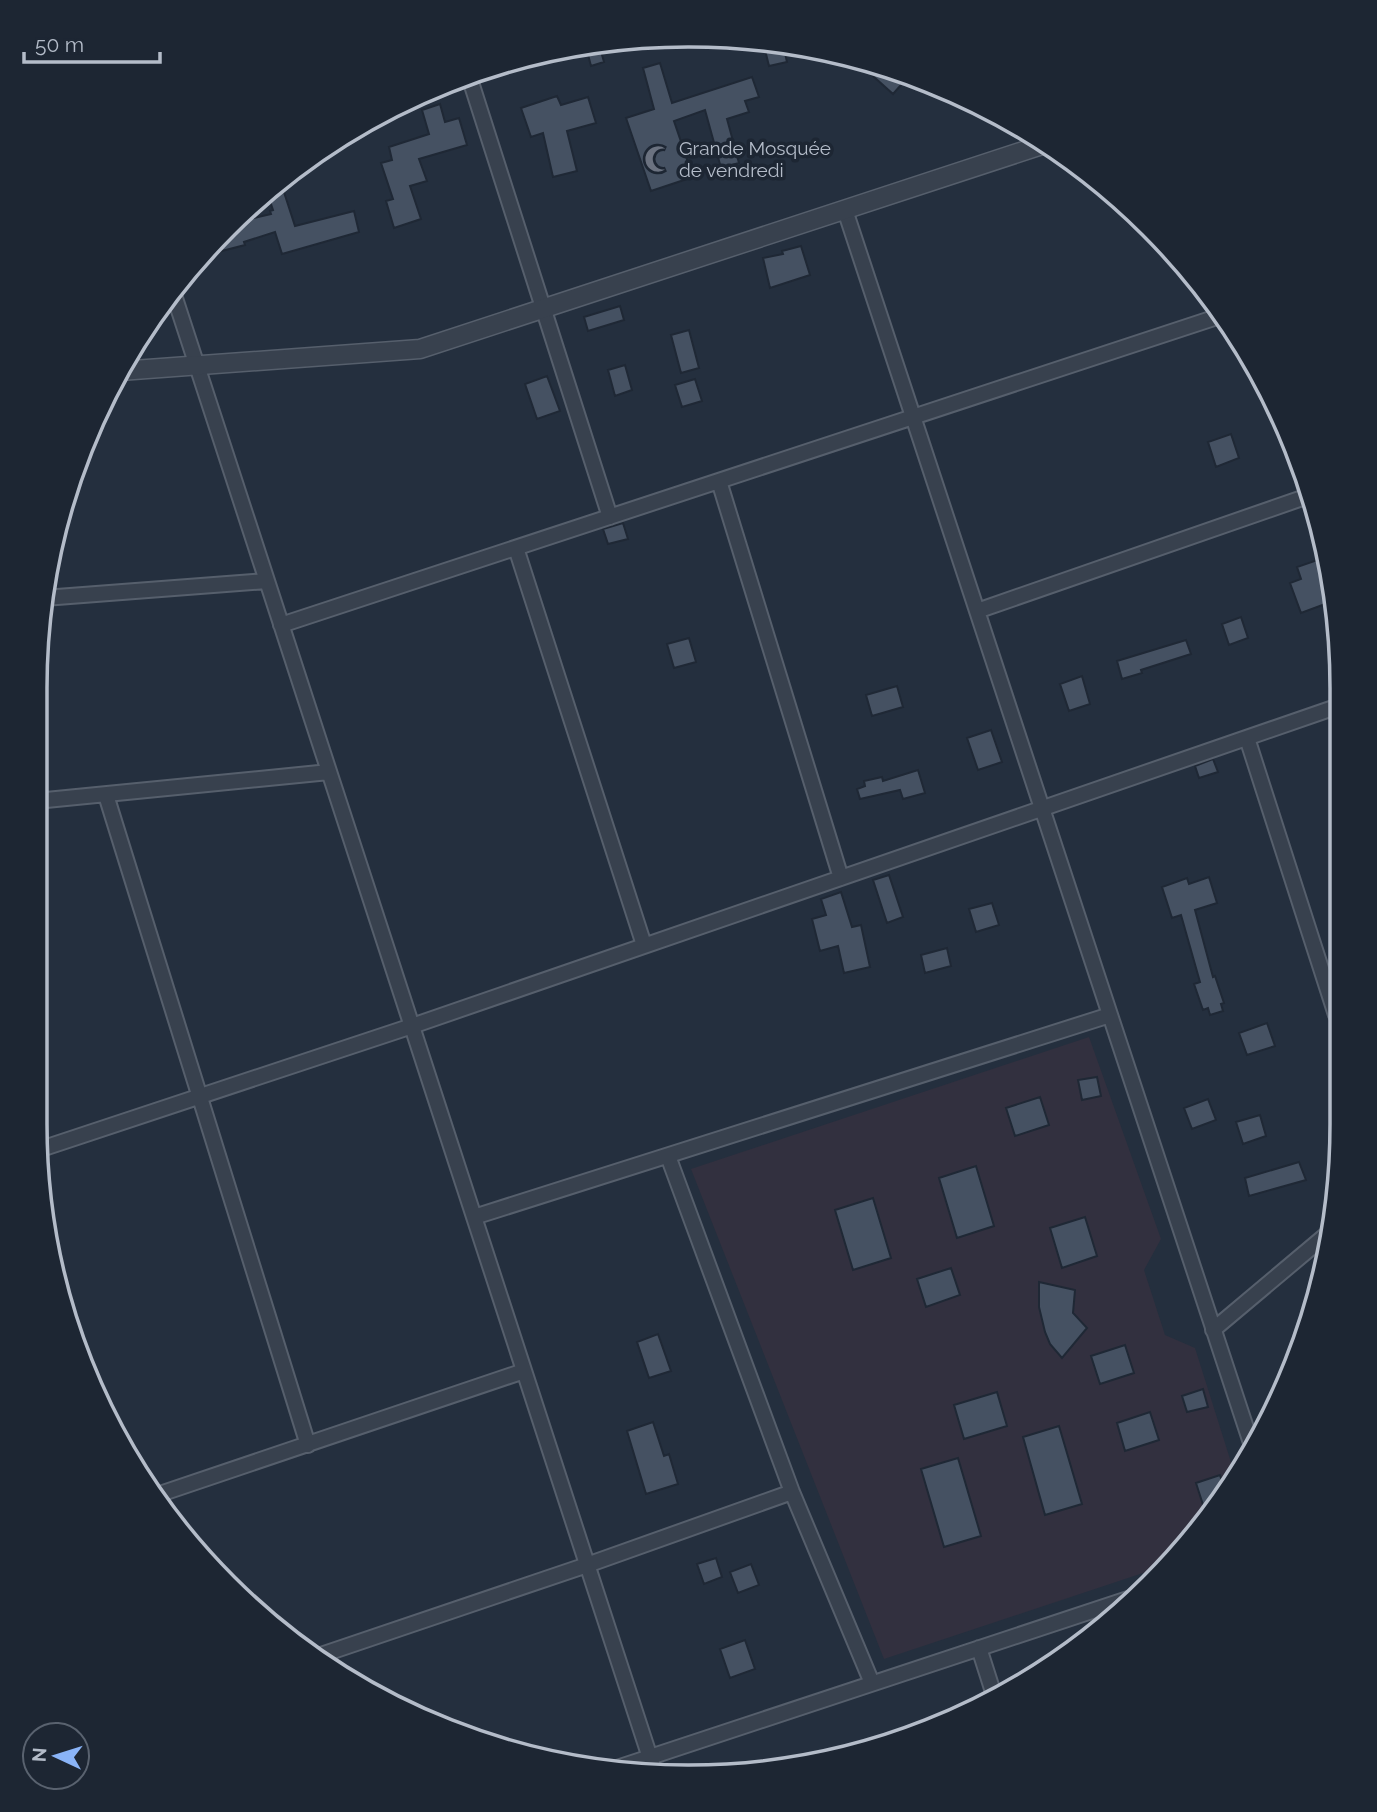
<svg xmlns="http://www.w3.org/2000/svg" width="1377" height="1812" viewBox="0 0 1377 1812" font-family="Raleway,sans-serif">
	<rect width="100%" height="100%" fill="#242f3e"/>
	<path fill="#32303f" d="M1089 1037 1161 1239 1144 1270 1165 1335 1195 1348 1236 1478 1232 1486 1167 1565 884 1659 691 1169Z"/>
	<path fill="#455162" stroke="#1f2835" stroke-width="2" d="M763 42 783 44 787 62 769 66Z
		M599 44 604 62 591 66 586 47Z
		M854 59 885 68 909 76 893 94Z
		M660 63 672 103 752 77 759 97 745 101 749 112 727 119 739 163 721 168 705 110 674 121 693 177 651 191 626 118 654 109 643 68Z
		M557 96 561 105 588 97 596 123 567 131 577 171 553 177 543 133 531 137 521 108Z
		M440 104 445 122 459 118 467 145 419 159 427 181 410 186 421 219 394 228 386 201 393 199 381 163 392 160 389 147 429 134 422 110Z
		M282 186 295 226 354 211 359 232 282 254 275 232 244 242 245 245 210 254 245 220 271 214 270 211 273 210 269 198Z
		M801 246 810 275 770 288 763 258 783 254 782 251Z
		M620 306 624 320 588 331 584 317Z
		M689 330 699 368 681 373 671 335Z
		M625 365 632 390 615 396 608 370Z
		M547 376 560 411 537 419 525 384Z
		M695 379 702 401 682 407 675 385Z
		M1231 434 1239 458 1216 467 1208 442Z
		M623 523 628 539 608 544 603 529Z
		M1326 557 1336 600 1301 613 1290 583 1301 579 1297 567Z
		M1241 617 1248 638 1229 645 1222 624Z
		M689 638 696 662 674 668 667 644Z
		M1186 640 1191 654 1141 670 1142 673 1122 679 1117 661Z
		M1082 676 1090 704 1069 711 1060 684Z
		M897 686 903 707 872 716 866 695Z
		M991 730 1002 762 978 770 967 738Z
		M1213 759 1218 772 1199 778 1195 766Z
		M918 770 925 793 903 799 900 790 860 799 857 789 865 786 864 781 882 777 883 781Z
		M889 875 903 917 887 923 873 880Z
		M1209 877 1217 903 1195 910 1213 977 1215 976 1224 1003 1221 1004 1223 1011 1210 1015 1208 1008 1203 1010 1194 984 1200 982 1181 915 1172 918 1162 887 1187 878 1189 884Z
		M841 892 852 927 861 925 870 967 844 973 838 946 820 951 812 919 826 915 821 899Z
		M992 903 999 925 976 932 969 909Z
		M947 948 951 966 925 973 921 955Z
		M1267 1023 1275 1046 1247 1055 1239 1033Z
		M1097 1077 1101 1096 1082 1100 1078 1080Z
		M1040 1097 1049 1125 1015 1136 1006 1108Z
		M1208 1099 1216 1120 1192 1129 1184 1108Z
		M1260 1115 1266 1136 1243 1144 1236 1122Z
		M1299 1162 1306 1180 1249 1196 1245 1178Z
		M976 1166 994 1226 957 1238 939 1178Z
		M873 1198 891 1258 853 1270 835 1210Z
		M1085 1217 1097 1256 1062 1268 1050 1228Z
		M951 1268 960 1295 926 1307 917 1279Z
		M1039 1282 1075 1290 1073 1313 1087 1328 1062 1358 1050 1344 1045 1332 1039 1307Z
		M658 1334 671 1371 649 1378 637 1342Z
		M1125 1345 1134 1373 1100 1384 1091 1356Z
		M1203 1389 1208 1407 1187 1412 1182 1396Z
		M997 1392 1007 1426 964 1439 954 1405Z
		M1150 1412 1159 1440 1125 1451 1117 1423Z
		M653 1422 664 1456 669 1454 678 1484 646 1494 627 1431Z
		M1059 1426 1082 1504 1045 1515 1023 1437Z
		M958 1458 981 1536 944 1547 921 1469Z
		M1220 1475 1226 1494 1214 1508 1205 1511 1196 1483Z
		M716 1558 722 1577 704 1584 697 1564Z
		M751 1564 759 1585 738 1593 730 1572Z
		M745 1640 755 1669 730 1678 720 1649Z"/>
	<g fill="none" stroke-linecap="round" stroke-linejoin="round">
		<defs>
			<path id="minor" d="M469 76 610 517
				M845 210 1252 1446
				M172 289 655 1773
				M719 481 841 878
				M516 548 644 945
				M44 598 267 581
				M977 611 1311 495
				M281 625 1223 315
				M1247 738 1336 1015
				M106 795 308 1445
				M36 801 329 772
				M38 1150 412 1026 1336 707
				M668 1156 792 1492 872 1683
				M474 1217 1110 1015
				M1213 1330 1332 1230
				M157 1495 524 1371
				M979 1648 994 1695
				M318 1656 587 1565 792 1492
				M617 1768 1137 1596"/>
			<path id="tertiary" d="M120 371 420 349 1048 143"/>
		</defs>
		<use href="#minor" stroke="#565f6c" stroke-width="18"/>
		<use href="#tertiary" stroke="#565f6c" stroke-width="21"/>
		<use href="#minor" stroke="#38414e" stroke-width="14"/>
		<use href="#tertiary" stroke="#38414e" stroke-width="18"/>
	</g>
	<defs>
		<symbol id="mosque-bare" viewBox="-9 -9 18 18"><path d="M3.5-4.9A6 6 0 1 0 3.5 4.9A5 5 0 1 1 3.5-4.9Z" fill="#6b7280" stroke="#1d2633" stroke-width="2.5" paint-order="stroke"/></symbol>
	</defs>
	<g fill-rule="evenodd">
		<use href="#mosque-bare" x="639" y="140" width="38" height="38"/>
	</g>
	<g text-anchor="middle" stroke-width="7" stroke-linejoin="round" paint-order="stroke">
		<g font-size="19" fill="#b4bcc9" stroke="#1d2633" text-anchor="start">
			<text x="679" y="155">Grande Mosquée<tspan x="679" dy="22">de vendredi</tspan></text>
		</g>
	</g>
	<path d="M0 0H1377V1812H0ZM688 47H689A641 641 0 0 1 1330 688V1124A641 641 0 0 1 689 1765H688A641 641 0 0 1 47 1124V688A641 641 0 0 1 688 47Z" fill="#1d2633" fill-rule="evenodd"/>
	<path fill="none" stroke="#b4bcc9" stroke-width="3.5" d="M688 47H689A641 641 0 0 1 1330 688V1124A641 641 0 0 1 689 1765H688A641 641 0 0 1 47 1124V688A641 641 0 0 1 688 47Z"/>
	<g transform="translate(56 1756) rotate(274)"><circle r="33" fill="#1d2633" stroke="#59626f" stroke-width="2"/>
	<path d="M0-5L12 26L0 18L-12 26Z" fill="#8ab4f8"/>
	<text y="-10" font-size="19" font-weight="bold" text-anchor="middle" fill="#b4bcc9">N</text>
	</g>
	<path d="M24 52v10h136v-10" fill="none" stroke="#b4bcc9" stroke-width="3.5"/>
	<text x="35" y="52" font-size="21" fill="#b4bcc9" stroke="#1d2633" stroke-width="5" paint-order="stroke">50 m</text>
</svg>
